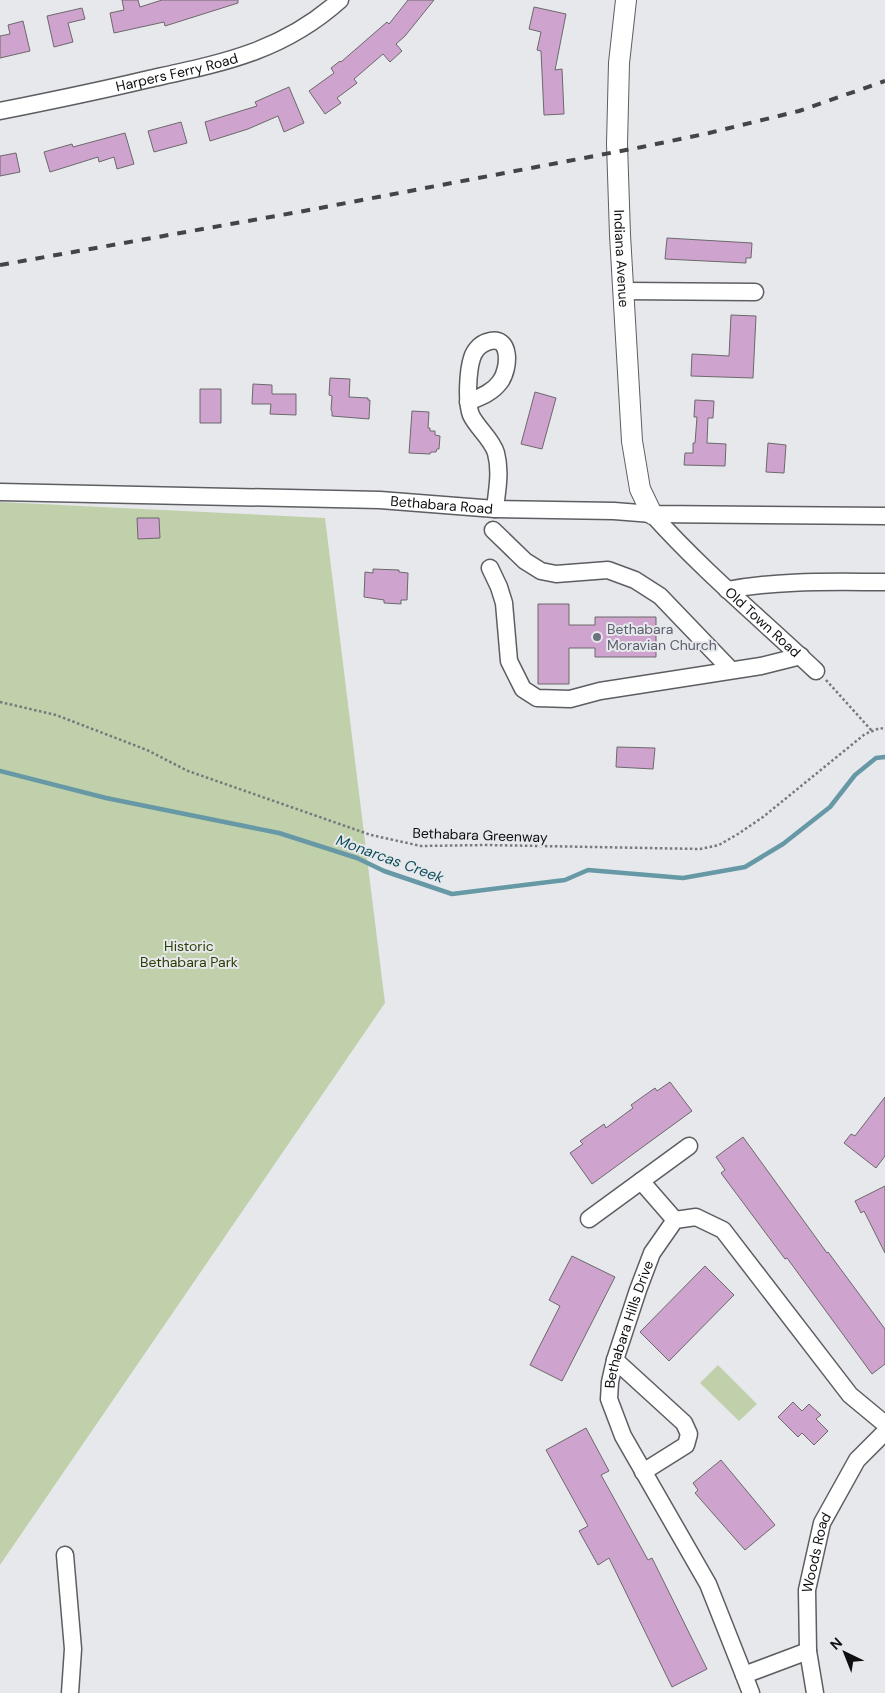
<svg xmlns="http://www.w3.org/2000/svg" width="885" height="1693" viewBox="0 0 885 1693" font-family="'DM Sans',sans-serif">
	<rect width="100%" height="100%" fill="#e6e8ec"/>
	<path fill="#c0d0ab" d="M0 502 325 518 385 1003 0 1565Z
		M718 1365 757 1404 739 1421 700 1383Z"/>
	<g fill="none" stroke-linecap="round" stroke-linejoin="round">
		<path stroke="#6699a5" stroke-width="4.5" d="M0 771 106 798 279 833 357 858 384 871 452 894 565 880 588 870 683 878 745 867 783 844 830 807 855 775 876 758 885 757"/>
	</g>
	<path fill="#cea3cd" stroke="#6c696c" d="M122 0H138L140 7 162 0H238V3L165 26 164 22 114 33 110 13 124 10Z
		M408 0H434L405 36 396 44 402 51 390 62 383 54 354 79 357 83 337 98 341 103 325 114 309 91 334 73 331 68 340 61 341 62 387 22 389 24Z
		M534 7 566 14 555 70 562 69 564 114 544 115 541 51 537 50 541 32 529 29Z
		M82 8 85 19 68 23 73 42 54 47 47 16Z
		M23 21 30 51 0 58V36L10 34 8 25Z
		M289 87 304 123 284 132 278 116 248 129 210 141 205 122 257 106 255 102Z
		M181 122 187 143 154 152 148 131Z
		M125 133 134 164 117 169 114 157 99 162 98 157 50 172 44 152 72 144 73 147Z
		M16 153 20 172 0 176V156Z
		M667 238 752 243 751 258H746V263L665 259Z
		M731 315 756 316 753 378 691 376 692 354 729 356Z
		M330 378 350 379 349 397 368 398V400H370L369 419 332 416V411L331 410 332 396 329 395Z
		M253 384 272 385V394H296V415L270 414 271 404H252Z
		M200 389H221V423H200Z
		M535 392 556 398 542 449 521 444Z
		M695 400 714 401 713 418H708L707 443 726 444 725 466 684 465 685 453H693V443H695L697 417H694Z
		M412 411 429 412 428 428H430V431H435V435L440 436 439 449H437L436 452H431L430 454 409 453Z
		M768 443 786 445 784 473 766 472Z
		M137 518H159L160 538 138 539Z
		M373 569 399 570V572L408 573 407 600H401V604L384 603V600L364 597 365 572 373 573Z
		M538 604H569V625H595V617H656V657H595V648H569V684H538Z
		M617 747 655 748 653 769 616 767Z
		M670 1082 692 1111 592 1184 570 1153 583 1144 580 1141 604 1124 606 1128 633 1108 631 1105 655 1088 657 1091Z
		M885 1097V1156L876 1168 844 1143 851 1134 855 1136Z
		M743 1137 827 1253 828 1252 885 1329V1364L872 1374 787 1258 785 1259 721 1173 725 1170 716 1157Z
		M885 1186V1253L864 1211 861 1213 855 1201Z
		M572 1256 615 1277 562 1381 530 1365 560 1306 549 1300Z
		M705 1266 734 1295 669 1361 640 1332Z
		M793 1402 802 1411 809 1404 821 1415 816 1419 828 1431 814 1445 802 1433 798 1437 778 1417Z
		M586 1428 609 1471 601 1475 648 1560 652 1558 707 1669 672 1687 609 1558 598 1565 579 1531 588 1526 546 1450Z
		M721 1460 775 1525 745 1550 695 1493 698 1490 693 1483Z"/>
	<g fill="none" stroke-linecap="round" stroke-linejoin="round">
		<defs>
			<g id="minor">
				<path id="s1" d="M0 111C50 101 99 91 149 79 222 63 282 52 340 0"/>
				<path d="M623 291 755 292"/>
				<path d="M468 402C480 397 492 393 500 382 510 369 512 333 487 342 480 344 474 351 472 358 468 370 466 403 471 415 477 428 492 439 496 453 501 472 497 490 495 509"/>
				<path id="s2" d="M0 492 380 500 495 509 614 511 652 514 885 516"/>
				<path id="s3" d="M652 514C703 571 761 619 816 671"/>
				<path d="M493 530 525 561 541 571 556 574 608 570 635 580 660 596 731 670"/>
				<path d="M490 568 499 587 504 603 509 661 523 689 537 698 570 699 600 691 761 666 801 656"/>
				<path d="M727 590C779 580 832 582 885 582"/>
				<path d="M641 1181 675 1220"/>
				<path d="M589 1219 689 1146"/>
				<path d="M615 1360 684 1423 689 1434 686 1445 643 1472"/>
				<path d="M65 1555 73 1649 70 1693"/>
				<path id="s4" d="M808 1651 744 1675 708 1584 623 1436 609 1399 610 1382 615 1360 638 1290 652 1253 675 1220 696 1217 723 1230 850 1395 885 1424"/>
				<path d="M744 1675 751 1693"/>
				<path id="s5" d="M815 1693 808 1651 807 1590 822 1523 857 1460 885 1432"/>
			</g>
			<g id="major">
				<path id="s6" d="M626 0 619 63 617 144 620 235 632 441 640 489 652 514"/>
			</g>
		</defs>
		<use href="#minor" stroke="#5c5e62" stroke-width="19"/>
		<use href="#major" stroke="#5c5e62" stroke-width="22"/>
		<path stroke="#77787b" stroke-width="2.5" stroke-dasharray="2.5 2.5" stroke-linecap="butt" d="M826 680 872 731
			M0 702 56 715 147 750 188 771 371 835 421 846 487 845 700 849 719 845 738 834 763 817 865 734 880 728 885 729"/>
		<use href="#minor" stroke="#fff" stroke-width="16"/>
		<use href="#major" stroke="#fff" stroke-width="20"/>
		<path stroke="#444447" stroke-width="4" stroke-dasharray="9 9" stroke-linecap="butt" d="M0 265 304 211 642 147 709 133 799 111 885 81"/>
	</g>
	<circle fill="#6b7280" stroke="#e6e8ec" stroke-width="2" cx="597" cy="637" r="5"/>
	<g text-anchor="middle" stroke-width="4" stroke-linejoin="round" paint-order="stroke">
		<g font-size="14" fill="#0f0f11" stroke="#e6e8ec">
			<text dy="5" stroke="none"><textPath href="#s1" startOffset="181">Harpers Ferry Road</textPath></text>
			<text dy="5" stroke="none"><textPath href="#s6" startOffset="259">Indiana Avenue</textPath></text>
			<text dy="5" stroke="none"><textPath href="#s2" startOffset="442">Bethabara Road</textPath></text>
			<text dy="5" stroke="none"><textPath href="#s3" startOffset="155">Old Town Road</textPath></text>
			<text transform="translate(480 835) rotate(2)" y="5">Bethabara Greenway</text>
			<text dy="5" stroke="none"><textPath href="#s4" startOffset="454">Bethabara Hills Drive</textPath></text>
			<text dy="5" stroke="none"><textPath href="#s5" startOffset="142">Woods Road</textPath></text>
		</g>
		<g font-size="14" fill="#5b616d" stroke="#e6e8ec" text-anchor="start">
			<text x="607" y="634">Bethabara<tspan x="607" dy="16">Moravian Church</tspan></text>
		</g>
		<g font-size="14" fill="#2b3e02" stroke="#e6e8ec">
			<text x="189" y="951">Historic<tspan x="189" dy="16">Bethabara Park</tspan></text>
		</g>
		<g font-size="15" font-style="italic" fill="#0e4e5a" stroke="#e6e8ec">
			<text transform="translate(390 859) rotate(20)" y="5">Monarcas Creek</text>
		</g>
	</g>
	<g transform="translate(845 1653) rotate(317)" stroke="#e6e8ec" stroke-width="4" paint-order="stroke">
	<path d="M0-4L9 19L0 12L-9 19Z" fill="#0f0f11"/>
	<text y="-8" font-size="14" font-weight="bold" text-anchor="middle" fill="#0f0f11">N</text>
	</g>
</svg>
